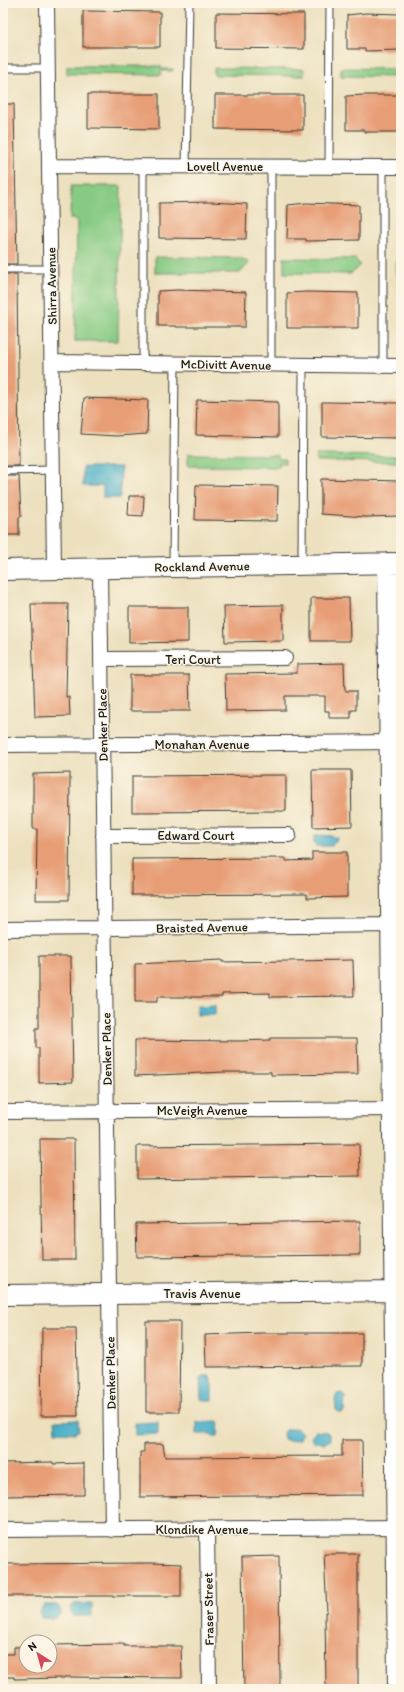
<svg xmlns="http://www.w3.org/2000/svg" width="404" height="1692" viewBox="0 0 404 1692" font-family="Itim,sans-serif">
	<rect width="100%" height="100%" fill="#fcf5e5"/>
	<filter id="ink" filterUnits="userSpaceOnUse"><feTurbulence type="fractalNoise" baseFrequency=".025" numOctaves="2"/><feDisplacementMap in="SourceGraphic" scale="8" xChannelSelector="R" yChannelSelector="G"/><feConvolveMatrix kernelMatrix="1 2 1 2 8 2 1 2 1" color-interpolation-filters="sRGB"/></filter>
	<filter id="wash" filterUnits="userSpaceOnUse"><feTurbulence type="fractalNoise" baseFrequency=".012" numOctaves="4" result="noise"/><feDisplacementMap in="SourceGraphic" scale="16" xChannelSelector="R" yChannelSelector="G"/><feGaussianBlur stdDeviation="0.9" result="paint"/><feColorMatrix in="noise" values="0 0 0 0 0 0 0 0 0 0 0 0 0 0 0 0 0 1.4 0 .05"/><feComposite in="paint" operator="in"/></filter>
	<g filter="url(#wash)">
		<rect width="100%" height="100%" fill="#ece0be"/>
		<path fill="#86ca83" stroke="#517350" d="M67 66H161V69H173V71H161V75L67 74Z
			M214 68 304 69V76L214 75Z
			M341 68 401 69V77L341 76Z
			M71 186H121L118 341H75L77 220 70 219Z
			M155 257 240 258 249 263 240 273H155Z
			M284 258 355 259 361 265 351 274 284 273Z
			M397 260H401V275H396Z
			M188 454 278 455 279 459H285V463H279V467L188 466Z
			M316 455 401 456V462L316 461Z"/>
		<path fill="#49afc8" stroke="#326672" d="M83 467H121L120 498H103V486H83Z
			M316 835 332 836 337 838 336 842H334L332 846H316L314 844V837Z
			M215 1005V1015H197V1006Z
			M203 1376H210V1378H212V1400H201L200 1378Z
			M342 1393 345 1397 344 1411 340 1413 336 1410 335 1399 337 1394Z
			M78 1420 79 1431H76V1433L56 1432 55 1421Z
			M219 1421 218 1436H213L212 1434H197V1422Z
			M158 1422V1434L135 1435V1423Z
			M296 1428 302 1433 300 1439 289 1441 284 1439 283 1433 285 1430Z
			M315 1431 327 1432 330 1436V1440L325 1443 313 1442 311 1437Z
			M74 1604H92V1616H74L71 1613V1607Z
			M44 1605H57L61 1610 60 1614 55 1618H42L39 1612Z"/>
		<g id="blocks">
			<path fill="#e79d74" d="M83 11 160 12V47H83Z
				M216 13 304 14V49L216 48Z
				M366 13 399 14 401 15V50L365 51V49H347V15Z
				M88 94H159V129L88 128Z
				M215 95H303V130L215 129Z
				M365 95H398V96H401V131H398V132H364V130H346V96Z
				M3 104H14L17 264H3Z
				M211 202 247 204 246 239 159 238V203Z
				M306 203 359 205V240L306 241V239H287L288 205Z
				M3 274H17L19 466H3Z
				M177 290 246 292 245 327H176V326H158V291Z
				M306 292 358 293V328H287V293Z
				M84 398 148 400 147 434 117 436 81 434Z
				M197 400 278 402V437L196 435Z
				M322 402 401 403V438L322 437Z
				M3 476H19L21 517H19V535H3Z
				M321 479 401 481V516L366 517 321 514Z
				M196 485 278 486 277 521 195 520Z
				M129 496H144L143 516 128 515Z
				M311 598H349L350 641H311Z
				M31 604H68L66 697H69L70 716 35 717Z
				M283 605V641L225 642 224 606Z
				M129 607H188V642L129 643Z
				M344 663 345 691H356V710H351V718H329V711H325V696H285V710L226 711 225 674 297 673V664Z
				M130 675H189L190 711H130Z
				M312 770H351L352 826 313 827Z
				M70 773 69 900H36L37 829H33V774Z
				M286 775V811L132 812V776Z
				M312 852H347V897L307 898V894L132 895V859L286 858V861L312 860Z
				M39 956H71L73 1082 39 1083V1048H36V1028H39Z
				M222 960V962L353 960 354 996 270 997V993L222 994V997H157V1002H135V964Z
				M270 1038H357L358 1074 271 1075V1072H224L135 1076V1040L238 1041 270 1040Z
				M40 1139H74L75 1260H42Z
				M359 1144 360 1176 137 1179V1146Z
				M360 1221V1255L137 1257 136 1224Z
				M146 1321H180L179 1412H146Z
				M42 1328H76L78 1416H41Z
				M261 1333H362V1366L206 1367 205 1335Z
				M342 1440H362L363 1495 140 1497V1452H144V1444H163L165 1457 342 1456Z
				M53 1462V1464L84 1463V1495L3 1496V1463Z
				M324 1554H358V1689H326L325 1612H327Z
				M279 1556 280 1689H244L242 1557Z
				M152 1563 181 1564V1596H3V1564Z
				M124 1644V1646H181L182 1678 64 1677V1678L14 1679V1677H3V1654H14V1647H26V1666H50V1645Z"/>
		</g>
	</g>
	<g filter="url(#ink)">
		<use href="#blocks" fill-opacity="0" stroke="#3b3934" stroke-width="1"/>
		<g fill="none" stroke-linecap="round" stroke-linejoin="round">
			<defs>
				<path id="lane" d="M3 68H48
					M186 166 189 3
					M329 167 330 3
					M3 269H50
					M143 363V166
					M271 365V167
					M383 366V167
					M3 471 53 470
					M302 563 303 365
					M173 565 175 363"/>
				<path id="street" d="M47 3 54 569
					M49 166 401 167
					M52 362 401 366
					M100 568 112 1530
					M102 659 285 658
					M3 745 401 742
					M103 836 289 835
					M3 929 401 925
					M3 1112 401 1109
					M207 1529 209 1689
					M3 1530 401 1527"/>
				<path id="secondary" d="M388 563 398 1689
					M3 570 401 563
					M3 1295 401 1291"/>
			</defs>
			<use href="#lane" stroke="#3b3934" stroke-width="9"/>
			<use href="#street" stroke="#3b3934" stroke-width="16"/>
			<use href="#secondary" stroke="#3b3934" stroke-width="22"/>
			<use href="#lane" stroke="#fff" stroke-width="7"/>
			<use href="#street" stroke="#fff" stroke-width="14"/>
			<use href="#secondary" stroke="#fff" stroke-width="20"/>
		</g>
	</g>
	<g text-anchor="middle" stroke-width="3" stroke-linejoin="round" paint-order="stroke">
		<g font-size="13" fill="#1c1c1c" stroke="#fcf5e5">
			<text x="225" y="171">Lovell Avenue</text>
			<text transform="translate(51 286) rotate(-91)" y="5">Shirra Avenue</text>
			<text transform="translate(226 364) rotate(1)" y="5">McDivitt Avenue</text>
			<text transform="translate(202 566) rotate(-1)" y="5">Rockland Avenue</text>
			<text x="193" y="664">Teri Court</text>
			<text transform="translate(102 725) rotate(-91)" y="5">Denker Place</text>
			<text x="202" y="749">Monahan Avenue</text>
			<text x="196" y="840">Edward Court</text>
			<text transform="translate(202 927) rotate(-1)" y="5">Braisted Avenue</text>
			<text transform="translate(106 1049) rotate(-91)" y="5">Denker Place</text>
			<text x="202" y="1115">McVeigh Avenue</text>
			<text x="202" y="1298">Travis Avenue</text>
			<text transform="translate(110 1373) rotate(-91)" y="5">Denker Place</text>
			<text x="202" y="1534">Klondike Avenue</text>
			<text transform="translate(208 1609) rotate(-91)" y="5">Fraser Street</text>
		</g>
	</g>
	<rect width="404" height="1692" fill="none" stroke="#fcf5e5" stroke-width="16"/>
	<g transform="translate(38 1654) rotate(323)"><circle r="19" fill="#fcf5e5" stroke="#a29e95"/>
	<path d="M0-3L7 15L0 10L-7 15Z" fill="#d1495b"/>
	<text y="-6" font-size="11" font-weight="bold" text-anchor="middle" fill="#1c1c1c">N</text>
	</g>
</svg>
